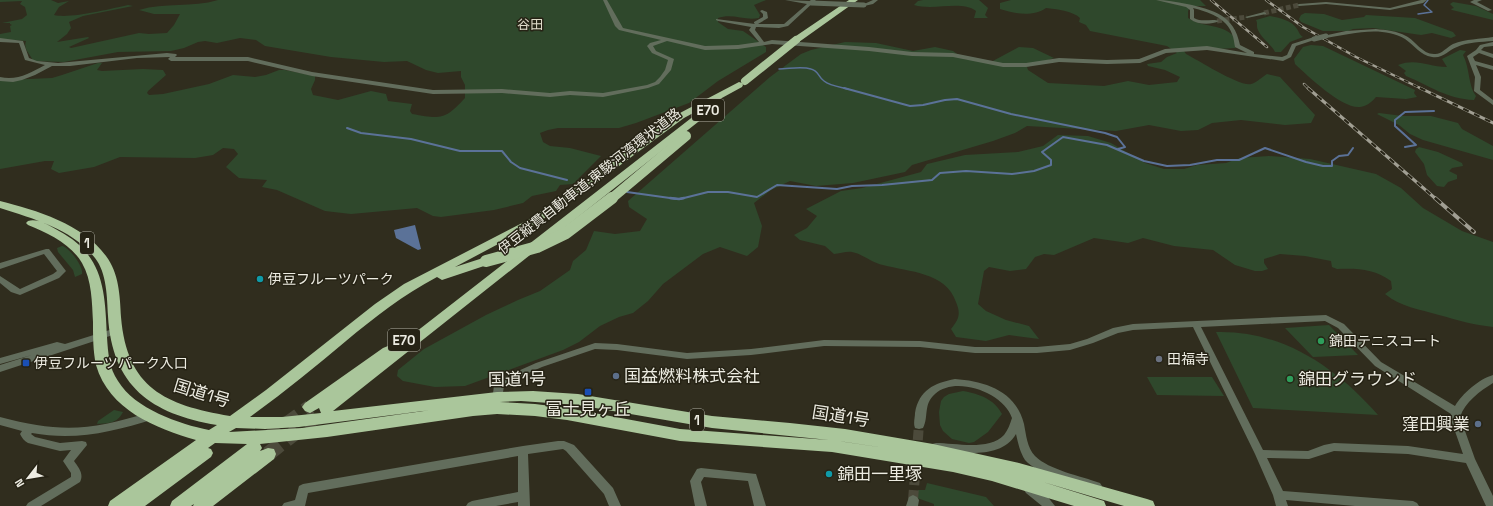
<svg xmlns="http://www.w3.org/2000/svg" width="1493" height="506" viewBox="0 0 1493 506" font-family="'Space Grotesk','Noto Sans JP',sans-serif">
	<rect width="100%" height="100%" fill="#302d1e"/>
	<path fill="#2f482c" d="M0 0H51L58 3 69 1 59 7 54 15C70 19 110 9 128 5L133 6 83 16 69 22 71 28 67 34 57 42 88 37 89 38 69 47 71 48 139 33 149 34 167 33 174 25 180 14H154L139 10C165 2 192 8 218 0H766L754 5 760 15 759 18C745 21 732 13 718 18V22L728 29 743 31 766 47V52L718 81 689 103 636 123 619 128H558L548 130 540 133 543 142 550 146 570 148 601 156 573 184 560 185 556 191 532 196 523 203 494 210 441 217 433 216 417 208 351 214 325 211 277 190 262 187 267 180 239 178 226 167 238 154 234 149 223 148 213 155 195 158 120 157 94 167 59 173 51 169 54 161H45L0 169V79L7 80 52 78 62 75 98 63H102L97 70 102 71 143 69 163 70 166 75 148 91 147 93 149 95 163 94 209 84 233 75 255 77 266 75 279 70H285L315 76V80L311 89 313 95 338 100 371 91 386 94 388 101 412 104 410 111 412 114C441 119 445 120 465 98V85L461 77V71L438 73 426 70 407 61 384 62 331 57 265 46 256 40 240 38 217 43 205 41 198 42 184 48 171 51 118 52 64 62 33 61C30 54 23 49 26 41L0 39V34L11 32 10 26 12 25 10 24V23H2L22 19 27 15 25 7 20 4 22 1 0 2Z
		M923 0H979L988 8 985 15 988 18H974L976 11C961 0 934 11 914 5L918 1Z
		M1011 0H1200L1206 6H1191L1188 11V18C1207 30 1227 21 1240 45L1235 48 1184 51 1186 54C1198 60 1240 87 1251 84 1256 83 1262 77 1267 74L1280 77 1315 115 1311 123 1285 125 1241 120 1212 123 1198 130 1181 131 1149 125 1116 131 1027 126 1015 133 993 141 912 165 905 172 853 183 816 186 790 181 771 190 754 203 762 226 758 247 747 256 720 247 703 254 663 284 648 301 633 313 619 317 600 326 579 342 563 350 465 386 435 387 403 381 397 376 398 370 424 349 486 315 518 300 540 291 570 270 573 261 586 250 594 231 615 234 640 231 647 219 629 207 628 201 770 77 801 54 811 50 845 42 876 43 913 51 935 47 953 51 964 59 991 62 1019 47 1033 48 1054 58 1027 67 1028 70 1048 83 1104 86 1128 81 1149 85 1177 82 1180 77 1165 70 1148 66 1147 64 1161 62 1167 57 1177 53 1167 46 1090 31 1086 25 1079 22 1080 18C1073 11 1056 9 1046 8 1033 17 1015 14 1000 9V3Z
		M1453 2 1476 6 1493 14V20L1452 10 1451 9 1454 8 1450 4Z
		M1305 13 1324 14 1342 20 1364 17 1366 15 1415 18 1453 32 1456 36 1451 38 1432 33 1421 35 1373 28 1353 29 1348 31H1323L1301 22 1299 19 1301 15Z
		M1270 16C1279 18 1292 20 1297 29 1299 32 1299 34 1303 37L1290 42 1281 52H1275C1271 44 1261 38 1258 30 1256 27 1258 23 1256 20Z
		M1311 45 1323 46 1415 90 1414 93 1417 97 1406 99 1376 97C1372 102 1367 106 1360 107 1342 109 1308 76 1295 64L1294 59 1303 47Z
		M1460 50 1466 51 1463 55C1470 68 1468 86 1476 96L1474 100C1447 99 1430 86 1406 76L1404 73 1406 71 1398 65C1417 58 1428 67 1447 67L1442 59Z
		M1379 113 1403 116H1431L1458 123 1462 129 1493 146V160L1423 140 1410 134 1399 125 1377 114Z
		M1058 135 1088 136 1111 143 1145 163 1164 169H1184L1197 165 1226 163 1240 158 1269 156 1310 159 1376 174 1401 188 1423 208 1462 231 1493 242V327C1474 325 1457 320 1439 315 1419 309 1401 307 1385 294L1392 289 1391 281C1375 269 1357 268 1337 269L1332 267 1331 261 1305 256 1280 254 1264 259V263L1268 269 1262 271H1255L1235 265 1213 250 1174 246 1143 238 1128 243 1094 238 1054 255 1044 254 1035 257 1026 269 1010 271 989 267 984 271 978 304 986 311 1006 320 1029 326 1039 339 1009 335 986 341 956 337 951 329C959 319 961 314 956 302 946 272 909 272 883 265 872 263 863 254 852 252 847 251 839 254 834 254L825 246 800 240 794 235 807 228 817 216 806 209 841 191 862 188 921 172 927 164 965 155 1018 152 1043 146Z
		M1419 147 1438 152 1462 163 1463 166 1452 168 1449 171 1457 175V179L1448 182 1444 187 1437 186 1427 175 1424 164 1415 152 1416 149Z
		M62 246C69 247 84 267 82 274L75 277 73 270 58 252 57 248Z
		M1329 325 1358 355 1313 357 1285 328Z
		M1216 332C1282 330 1336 367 1378 415L1253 408Z
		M1147 377H1212L1224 396 1157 395Z
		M963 391C980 394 994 399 1002 414L988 432 974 442 969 443 952 439 943 431 940 425 939 412 941 401 944 397 949 394Z
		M114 410 123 412C117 424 108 423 97 424L98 421Z
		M927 483 986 497 994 506H934V504L917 498 918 490H925Z"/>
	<path fill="#5b7298" d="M415 225 421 249 418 250 396 238 394 230Z"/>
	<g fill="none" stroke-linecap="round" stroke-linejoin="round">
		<path stroke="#5b7298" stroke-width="1.5" d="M1418 14 1432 12 1424 5 1428 0
			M779 69C789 69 801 66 811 69 819 71 818 77 824 81 830 86 840 87 848 89"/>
		<path stroke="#5b7298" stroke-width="2" d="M844 88 910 106 923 105 945 100 957 99 1011 114 1105 133 1117 137 1125 147 1118 149
			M347 128 361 133 411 139 460 151H502L511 162 520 168 567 180
			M1405 147 1416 145 1395 126V120L1405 112 1434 111
			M627 192 677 199
			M680 199 708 192H728L757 197 777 185 837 189 852 186 882 185 932 180 940 173 966 171 1012 174 1034 171 1051 165V160L1042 152 1063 137 1107 145 1144 161 1167 166 1190 165 1217 160H1239L1265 148 1306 162 1323 166H1332V161L1339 156 1348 155 1353 148"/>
		<path stroke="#5b7298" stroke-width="2.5" d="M670 198 679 199 684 198"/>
		<path stroke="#4c4a3b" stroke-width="5" stroke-dasharray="5 2.5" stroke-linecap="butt" d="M1264 13 1299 5
			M1217 21 1247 17"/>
		<path stroke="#4c4a3b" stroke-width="10" stroke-dasharray="10 5" stroke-linecap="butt" d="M913 500 919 425"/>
		<path stroke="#4c4a3b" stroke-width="15" stroke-dasharray="15 8" stroke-linecap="butt" d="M268 438 310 407
			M268 454 315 417"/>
		<path fill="#626d5c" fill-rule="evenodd" d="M603 0H607L623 28 705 46 738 45 759 42 749 30 751 27 718 21 716 20V19L755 24 754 23V22L763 17V14L760 11 762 10 767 12 768 18 758 24H784L807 4 785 0 810 1 811 0H816L788 26 779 28 758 27H756L755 30 764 42 772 40 869 47 912 52 953 53 1003 63H1026L1059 58 1107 60 1139 59 1165 49 1207 46 1247 53 1235 47C1234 43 1234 38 1232 34 1227 18 1208 12 1193 8L1194 10V18C1203 23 1212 18 1219 21 1211 25 1198 25 1190 19V10L1186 7 1156 0C1166 0 1176 2 1187 4 1214 10 1234 15 1240 45L1254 52V54L1282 57 1287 55 1292 44 1314 37 1317 39 1296 46 1291 57 1283 61 1207 50 1166 53 1140 63 1107 64 1059 62 1026 67H1003L953 57 912 56 869 51 772 44 738 49 705 50 667 41 653 46 656 51 674 59 671 70 659 84 648 88 603 97 570 95 550 97 502 93 433 94 312 76 248 61H171L168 59 170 57 137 58 70 66H52L35 75 22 80 13 82 0 81V77C17 81 30 73 45 65L25 60 19 43 0 42V38L23 41 29 58 37 61 58 63 167 53 176 54 177 55 175 57H248L312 72 433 90 502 89 550 93 570 91 603 93 647 85 655 82 660 77 665 70 668 60 652 53 647 46 650 43 661 40 619 30 615 26Z
			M873 0H878L873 4 864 6 862 5Z
			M1421 0H1427L1423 3 1390 10 1326 4 1299 6 1297 5 1299 4 1326 2 1390 8Z
			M1474 0H1482L1477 2 1492 10 1488 11 1470 2Z
			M1264 12 1266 13V14L1247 18 1245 17Z
			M1376 29C1386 30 1397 31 1406 36 1416 41 1422 54 1434 54 1441 55 1447 47 1453 44 1466 39 1480 39 1493 37V41C1481 42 1468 42 1457 47 1448 50 1443 59 1432 57 1420 55 1414 45 1405 39 1382 25 1350 34 1326 38L1323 36 1346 31Z
			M1493 42V46L1484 47 1481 50 1493 54V58L1479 53 1473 57 1475 61 1493 66V70L1476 65 1481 77 1480 90 1493 100V105L1474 91 1475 77 1467 56 1476 50 1480 45Z
			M46 249H49L66 271 59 278 20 295 11 292 0 283V276L20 289 53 274 57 271 44 254 0 269V263Z
			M1326 315 1344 324 1381 362 1455 406C1462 394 1479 379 1493 375V383C1480 391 1465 402 1460 417L1475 459 1493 496V506H1486L1466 463 1408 454 1334 451 1309 459 1267 458 1283 491 1413 501 1417 503 1419 506H1355L1286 500 1288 506H1276L1273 495 1255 454 1193 327 1133 330 1118 333 1093 343 1070 350 1037 353H975L920 347 824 346 751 355 687 359 617 350 595 349 542 367 506 383 504 386 501 405 497 406 493 405 492 402 494 385 500 379 536 363 595 343 617 344 687 353 751 349 824 340 920 341 975 347H1037L1070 344 1087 339 1113 328 1133 324ZM1325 321 1338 328 1375 366 1451 414 1450 417 1463 454 1408 446 1334 443 1324 445 1308 451 1263 450 1201 327Z
			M116 328 119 329 121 331 119 333 0 372V365L32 355 0 364V358L57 342 65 344Z
			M955 379C985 381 1016 391 1024 424 1026 434 1027 448 1035 456 1049 470 1081 476 1100 483L1102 486 1100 489 1096 491C1079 485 1036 474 1025 460 1020 452 1018 443 1016 434 1004 455 975 454 954 452 947 452 939 452 932 450L931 447 932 444 936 443C955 443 989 451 1004 435 1008 430 1010 424 1012 418 1004 393 956 375 935 394 923 404 929 417 923 428L919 429 915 428C913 423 915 418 915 413 919 390 934 383 955 379Z
			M150 412 154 413 155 416 154 419C113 432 75 441 32 433L31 434 35 437 60 443 82 441 86 442 87 445 74 461C79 468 84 474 80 482L41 506H26L28 503 71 477V473L63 461 71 450 60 451 28 443C24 441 22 438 20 434L22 431 0 425V417C60 433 91 431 150 412Z
			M558 441H564L574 445 613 488 621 506H609L604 494 566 451 563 449 528 454 530 506H518V502L496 506H466L468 503 472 501 518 492V456L308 493 305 506H282L284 503 295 500 299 486 303 484 523 446Z
			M701 468 756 474 766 506H754L748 481 704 477 701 482 707 506H695L690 481 697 469Z
			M1030 485 1047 496 1055 506H1042L1026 493 1024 490 1026 487Z
			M913 495 917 497 919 500 918 506H906L909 497Z"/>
		<path fill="#aac69b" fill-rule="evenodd" d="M849 0H858L799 42H793V38Z
			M739 82 742 83 743 85 742 87 720 99 724 101 722 103 333 411 497 392 533 391 578 394 712 416 790 423 845 429 933 444 1019 463 1147 499 1153 501 1155 506H1124L1043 482 1104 501 1106 506H1074L992 481 953 472 832 452 680 441 567 420 535 416 497 414 473 416 327 437 260 444 262 448 260 451 268 448 274 449 276 454 274 459 213 506H193L194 504 191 506H170L172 501 247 444 215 443 208 448 211 449 213 453 211 457 145 506H108L110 501 196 440C155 428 109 410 96 365 93 351 93 336 93 322 92 303 92 280 82 263 71 244 48 233 28 225L26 223 28 221C38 218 50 226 59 231 104 255 105 291 107 337 108 353 109 368 118 381 135 409 179 424 209 430L217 425C151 414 112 386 108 316 107 298 107 273 95 258 72 229 34 219 0 208V201C36 210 83 224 106 256 119 273 120 296 121 317 127 388 165 405 230 416L266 390 375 304 404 284 528 220 584 182 678 114ZM708 105 394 349 388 346 383 348 305 403 302 407 305 411 310 413 319 408 321 413 282 417H250C283 393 315 367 346 341 375 317 403 295 437 277L442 280 490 264 492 261 490 258 486 257 455 267 536 224 592 186 684 118ZM521 401 578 405 712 428 829 440 680 429 567 408 535 404 499 402ZM431 410 302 428 229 432 236 428 265 429 299 427ZM839 441 845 442 892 449Z"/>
		<defs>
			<path id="rail-far2" d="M1211 0 1267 47
				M1266 0 1303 27 1356 57 1422 89
				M1304 84 1309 89"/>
			<path id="rail-far1" d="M1308 88 1436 199
				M1420 88 1493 123"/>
			<path id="rail" d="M1435 198 1474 232"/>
		</defs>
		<use href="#rail-far2" stroke="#a19f93" stroke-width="2.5"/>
		<use href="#rail-far1" stroke="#a19f93" stroke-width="3"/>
		<use href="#rail" stroke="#a19f93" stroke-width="4"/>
		<use href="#rail-far2" stroke="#262315" stroke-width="1.5" stroke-dasharray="5" stroke-linecap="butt"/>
		<use href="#rail-far1" stroke="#262315" stroke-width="2" stroke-dasharray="6" stroke-linecap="butt"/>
		<use href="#rail" stroke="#262315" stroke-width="2.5" stroke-dasharray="8" stroke-linecap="butt"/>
		<path stroke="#626d5c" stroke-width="5" d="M811 3 864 5
			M1314 39 1326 36"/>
		<path stroke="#aac69b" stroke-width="8" d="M745 81 796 40"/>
		<path stroke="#aac69b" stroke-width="10" d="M611 199 686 136"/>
		<path stroke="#aac69b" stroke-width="12" d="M486 261 537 247 566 233 612 198"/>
	</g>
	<g fill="#0f9aa8" stroke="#262315" stroke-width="1.5">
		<circle cx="260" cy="279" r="4"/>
		<circle cx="829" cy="474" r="4"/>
	</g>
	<g fill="#2e9e5b" stroke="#262315" stroke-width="1.5">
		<circle cx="1321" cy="341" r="4"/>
		<circle cx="1290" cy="379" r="4"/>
	</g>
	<circle fill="#6b7280" stroke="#262315" stroke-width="1.5" cx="1159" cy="359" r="4"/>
	<g fill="#1a4fb4" stroke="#262315" stroke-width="1.5">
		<rect x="22" y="359" width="8" height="8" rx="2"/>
		<rect x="584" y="388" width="8" height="8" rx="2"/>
	</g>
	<g fill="#5c6f8a" stroke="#262315" stroke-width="1.5">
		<circle cx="616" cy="376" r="4"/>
		<circle cx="1478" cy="424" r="4"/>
	</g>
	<g text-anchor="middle" stroke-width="3" stroke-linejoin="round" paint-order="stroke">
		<g font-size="13" fill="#e1decb" stroke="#262315">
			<text x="530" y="29">谷田</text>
		</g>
		<g fill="#262315" stroke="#b1b0a4" stroke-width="1">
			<rect x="692" y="99" width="32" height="22" rx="3"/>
			<rect x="80" y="232" width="14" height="22" rx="3"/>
			<rect x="388" y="329" width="32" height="22" rx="3"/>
			<rect x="690" y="409" width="14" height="22" rx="3"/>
		</g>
		<g font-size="13" font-weight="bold" fill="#edece2">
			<text x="708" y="115">E70</text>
			<text x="87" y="248">1</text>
			<text x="404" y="345">E70</text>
			<text x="697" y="425">1</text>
		</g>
		<g font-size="14" fill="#edece2" stroke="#262315">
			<text transform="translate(589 181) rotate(-38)" y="5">伊豆縦貫自動車道;東駿河湾環状道路</text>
		</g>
		<g font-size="14" fill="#edece2" stroke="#262315" text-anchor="start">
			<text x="268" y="284">伊豆フルーツパーク</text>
			<text x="1329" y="346">錦田テニスコート</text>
			<text x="1167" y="364">田福寺</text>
			<text x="34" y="368">伊豆フルーツパーク入口</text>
		</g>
		<g font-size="17" fill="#edece2" stroke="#262315" text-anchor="start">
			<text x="624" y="382">国益燃料株式会社</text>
			<text x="1298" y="385">錦田グラウンド</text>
			<text x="588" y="415" text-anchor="middle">富士見ヶ丘</text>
			<text x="1470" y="430" text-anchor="end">窪田興業</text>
			<text x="837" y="480">錦田一里塚</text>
		</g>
		<g font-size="17" fill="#edece2" stroke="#262315">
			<text transform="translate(517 379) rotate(-1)" y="6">国道1号</text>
			<text transform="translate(202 393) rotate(17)" y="6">国道1号</text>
			<text transform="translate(841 416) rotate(9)" y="6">国道1号</text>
		</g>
	</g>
	<g transform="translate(28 478) rotate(239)" stroke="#262315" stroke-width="3" paint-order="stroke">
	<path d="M0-3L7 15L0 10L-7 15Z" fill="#edece2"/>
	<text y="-6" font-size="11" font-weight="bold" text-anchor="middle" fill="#edece2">N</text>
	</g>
</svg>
